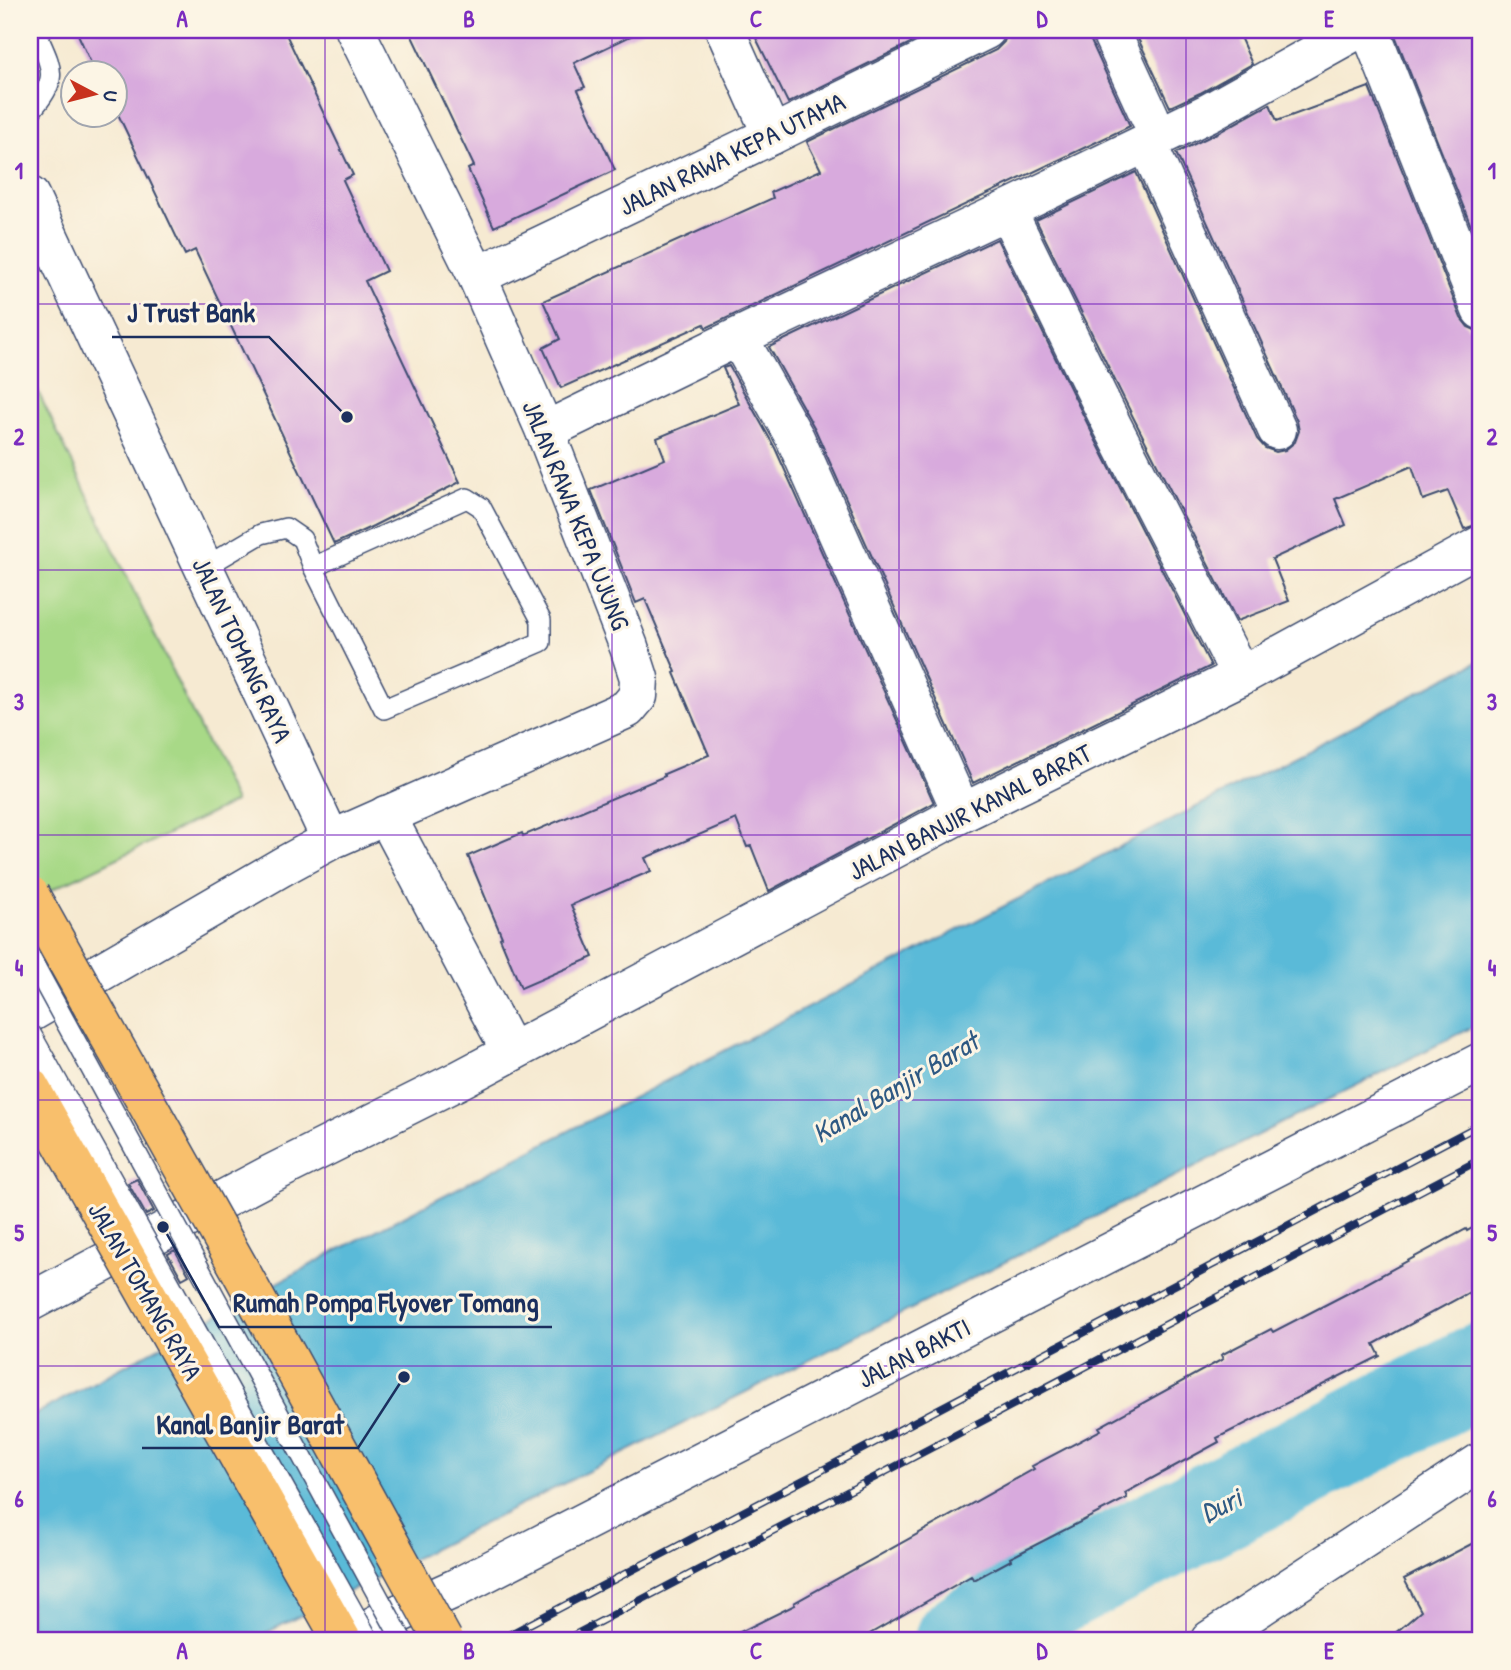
<svg xmlns="http://www.w3.org/2000/svg" width="1511" height="1670" viewBox="0 0 1511 1670" font-family="'Patrick Hand',sans-serif">
	<rect width="100%" height="100%" fill="#fcf5e5"/>
	<filter id="ink" filterUnits="userSpaceOnUse"><feTurbulence type="fractalNoise" baseFrequency=".0143" numOctaves="2"/><feDisplacementMap in="SourceGraphic" scale="14" xChannelSelector="R" yChannelSelector="G"/><feConvolveMatrix kernelMatrix="1 2 1 2 8 2 1 2 1" color-interpolation-filters="sRGB"/></filter>
	<filter id="wash" filterUnits="userSpaceOnUse"><feTurbulence type="fractalNoise" baseFrequency=".00686" numOctaves="4" result="noise"/><feDisplacementMap in="SourceGraphic" scale="28" xChannelSelector="R" yChannelSelector="G"/><feGaussianBlur stdDeviation="1.57" result="paint"/><feColorMatrix in="noise" values="0 0 0 0 0 0 0 0 0 0 0 0 0 0 0 0 0 1.4 0 .05"/><feComposite in="paint" operator="in"/></filter>
	<g filter="url(#wash)">
		<rect width="100%" height="100%" fill="#f6ead2"/>
		<path fill="#a8d987" stroke="#628472" stroke-width="2" d="M30 375 235 802 30 900Z"/>
		<path fill="#5abad8" stroke="#3a749b" stroke-width="2" d="M1481 660V1023L252 1640H30V1417L344 1247Z"/>
		<g fill="none" stroke-linecap="round" stroke-linejoin="round">
			<path stroke="#5abad8" stroke-width="93" d="M961 1640 974 1631 1481 1369"/>
		</g>
		<g id="blocks">
			<path fill="#d8aadd" d="M76 30H284L353 175 343 180 386 271 365 281 460 482 373 526 334 544 195 250 185 255 116 110V74H96Z
				M409 30H643L574 63 585 87 578 90 615 170 494 227 468 169 474 166Z
				M752 30H937L788 103Z
				M1008 30H1088L1090 39 1130 126 706 328 704 324 561 388 543 348 560 339 543 301 773 198 771 192 821 170 807 142 996 50 1004 42Z
				M1134 30H1237L1252 64 1200 93 1170 107Z
				M1393 30H1481V251Z
				M1369 87 1461 318 1468 327 1477 331H1481V523L1464 529 1448 491 1423 500 1412 466 1335 499 1346 525 1272 559 1289 601 1237 621 1133 417 1036 220 1136 172 1257 439 1265 448 1276 452 1285 450 1295 442 1299 431 1297 421 1176 153 1221 131 1270 104 1277 121Z
				M997 239 1094 437 1211 666 973 783 815 429 769 347Z
				M729 366 775 448 934 803 769 891 751 846 747 847 736 819 645 858 651 871 571 905 593 957 521 988 500 938 502 937 468 856 522 833 523 836 665 776 664 774 709 755 674 673 676 672 645 599 636 603 591 490 665 459 657 438 739 404 723 368Z
				M137 1179 154 1211 146 1215 128 1183Z
				M1481 1223V1286L1374 1344 1380 1356 1217 1438 1219 1442 1125 1493 1127 1498 1010 1558 1011 1560 974 1580 971 1576 859 1640H724L795 1605 794 1603 1034 1469 1032 1466 1101 1430 1099 1427 1223 1359 1221 1355 1271 1329 1273 1332 1356 1289 1466 1229 1467 1231Z
				M175 1250 189 1275 182 1279 168 1254Z
				M1481 1539V1640H1387L1421 1611 1404 1579Z"/>
		</g>
	</g>
	<g filter="url(#ink)">
		<use href="#blocks" fill-opacity="0" stroke="#3c4b6f" stroke-width="2"/>
		<g fill="none" stroke-linecap="round" stroke-linejoin="round">
			<defs>
				<path id="service" d="M30 112C61 77 52 69 35 30
					M203 568 261 534 286 528 302 539 313 567 384 709 541 642V620L481 507 467 498 313 567"/>
				<path id="minor" d="M355 30 477 276
					M725 30 772 135
					M1110 30 1150 117
					M1370 30 1481 310
					M1147 143 1277 430
					M1007 210 1113 427 1241 676
					M738 337 795 438 962 813
					M545 431 738 337 1007 210 1210 112 1357 30
					M386 815 511 1052
					M30 1302 269 1175 459 1080 962 813 1241 676 1481 545
					M346 1640 387 1619 456 1588 1481 1062"/>
				<path id="tertiary" d="M30 196 331 840
					M30 1013 285 865 331 840 627 709 638 696 639 678 629 647 545 431 477 276 772 135 986 30
					M1210 1640 1481 1462"/>
			</defs>
			<use href="#service" stroke="#3c4b6f" stroke-width="22"/>
			<use href="#minor" stroke="#3c4b6f" stroke-width="41"/>
			<use href="#tertiary" stroke="#3c4b6f" stroke-width="41"/>
			<use href="#service" stroke="#fff" stroke-width="19"/>
			<use href="#minor" stroke="#fff" stroke-width="38"/>
			<use href="#tertiary" stroke="#fff" stroke-width="38"/>
			<defs>
				<path id="rail" d="M499 1640 1481 1124
					M565 1640 1481 1159"/>
			</defs>
			<use href="#rail" stroke="#1b2f5e" stroke-width="8"/>
			<use href="#rail" stroke="#fcf5e5" stroke-width="5" stroke-dasharray="16" stroke-linecap="butt"/>
			<defs>
				<path id="service-bridge" d="M30 957 402 1640
					M30 1032 369 1640"/>
				<path id="primary-bridge" d="M30 895 239 1268 443 1640
					M30 1087 342 1640"/>
			</defs>
			<use href="#service-bridge" stroke="#3c4b6f" stroke-width="22" stroke-linecap="butt"/>
			<use href="#primary-bridge" stroke="#3c4b6f" stroke-width="41" stroke-linecap="butt"/>
			<use href="#service-bridge" stroke="#fff" stroke-width="19"/>
			<use href="#primary-bridge" stroke="#f8bf6c" stroke-width="38"/>
		</g>
	</g>
	<path fill="none" stroke="#7b2cbf" stroke-width="2" stroke-opacity="0.55" d="M325 30V1640M612 30V1640M899 30V1640M1186 30V1640M30 304H1481M30 570H1481M30 835H1481M30 1100H1481M30 1366H1481"/>
	<g text-anchor="middle" stroke-width="6" stroke-linejoin="round" paint-order="stroke">
		<g font-size="26" fill="#1b2f5e" stroke="#fcf5e5">
			<text transform="translate(732 154) rotate(-26)" y="9">JALAN RAWA KEPA UTAMA</text>
			<text transform="translate(576 515) rotate(68)" y="9">JALAN RAWA KEPA UJUNG</text>
			<text transform="translate(242 650) rotate(65)" y="9">JALAN TOMANG RAYA</text>
			<text transform="translate(970 812) rotate(-27)" y="9">JALAN BANJIR KANAL BARAT</text>
			<text transform="translate(145 1291) rotate(60)" y="9">JALAN TOMANG RAYA</text>
			<text transform="translate(914 1353) rotate(-27)" y="9">JALAN BAKTI</text>
		</g>
		<g font-size="28" font-style="italic" fill="#2e5983" stroke="#fcf5e5">
			<text transform="translate(895 1087) rotate(-31)" y="10">Kanal Banjir Barat</text>
			<text transform="translate(1221 1505) rotate(-27)" y="10">Duri</text>
		</g>
	</g>
	<path fill="none" stroke="#1b2f5e" stroke-width="2.5" d="M347 417L269 337H112M163 1227L219 1327H552M404 1377L358 1448H142"/>
	<g fill="#1b2f5e" stroke="#fcf5e5" stroke-width="2.5">
		<circle cx="347" cy="417" r="7"/>
		<circle cx="163" cy="1227" r="7"/>
		<circle cx="404" cy="1377" r="7"/>
	</g>
	<g font-size="28" text-anchor="middle" font-weight="bold" fill="#1b2f5e" stroke="#fcf5e5" stroke-width="6" stroke-linejoin="round" paint-order="stroke">
		<text x="191" y="322">J Trust Bank</text>
		<text x="386" y="1312">Rumah Pompa Flyover Tomang</text>
		<text x="250" y="1434">Kanal Banjir Barat</text>
	</g>
	<rect width="1511" height="1670" fill="none" stroke="#fcf5e5" stroke-width="77"/>
	<g transform="translate(94 94) rotate(97)"><circle r="33" fill="#fcf5e5" stroke="#a2a6af" stroke-width="2"/>
	<path d="M0-5L12 26L0 18L-12 26Z" fill="#c8321e"/>
	<text y="-10" font-size="19" font-weight="bold" text-anchor="middle" fill="#1b2f5e">U</text>
	</g>
	<rect x="38" y="38" width="1434" height="1594" fill="none" stroke="#7b2cbf" stroke-width="2.5"/>
	<g font-size="23" text-anchor="middle" font-weight="bold" fill="#7b2cbf">
		<text x="182" y="27">A</text>
		<text x="469" y="27">B</text>
		<text x="756" y="27">C</text>
		<text x="1042" y="27">D</text>
		<text x="1329" y="27">E</text>
		<text x="19" y="179">1</text>
		<text x="1492" y="179">1</text>
		<text x="19" y="445">2</text>
		<text x="1492" y="445">2</text>
		<text x="19" y="710">3</text>
		<text x="1492" y="710">3</text>
		<text x="19" y="976">4</text>
		<text x="1492" y="976">4</text>
		<text x="19" y="1241">5</text>
		<text x="1492" y="1241">5</text>
		<text x="19" y="1507">6</text>
		<text x="1492" y="1507">6</text>
		<text x="182" y="1659">A</text>
		<text x="469" y="1659">B</text>
		<text x="756" y="1659">C</text>
		<text x="1042" y="1659">D</text>
		<text x="1329" y="1659">E</text>
	</g>
</svg>
